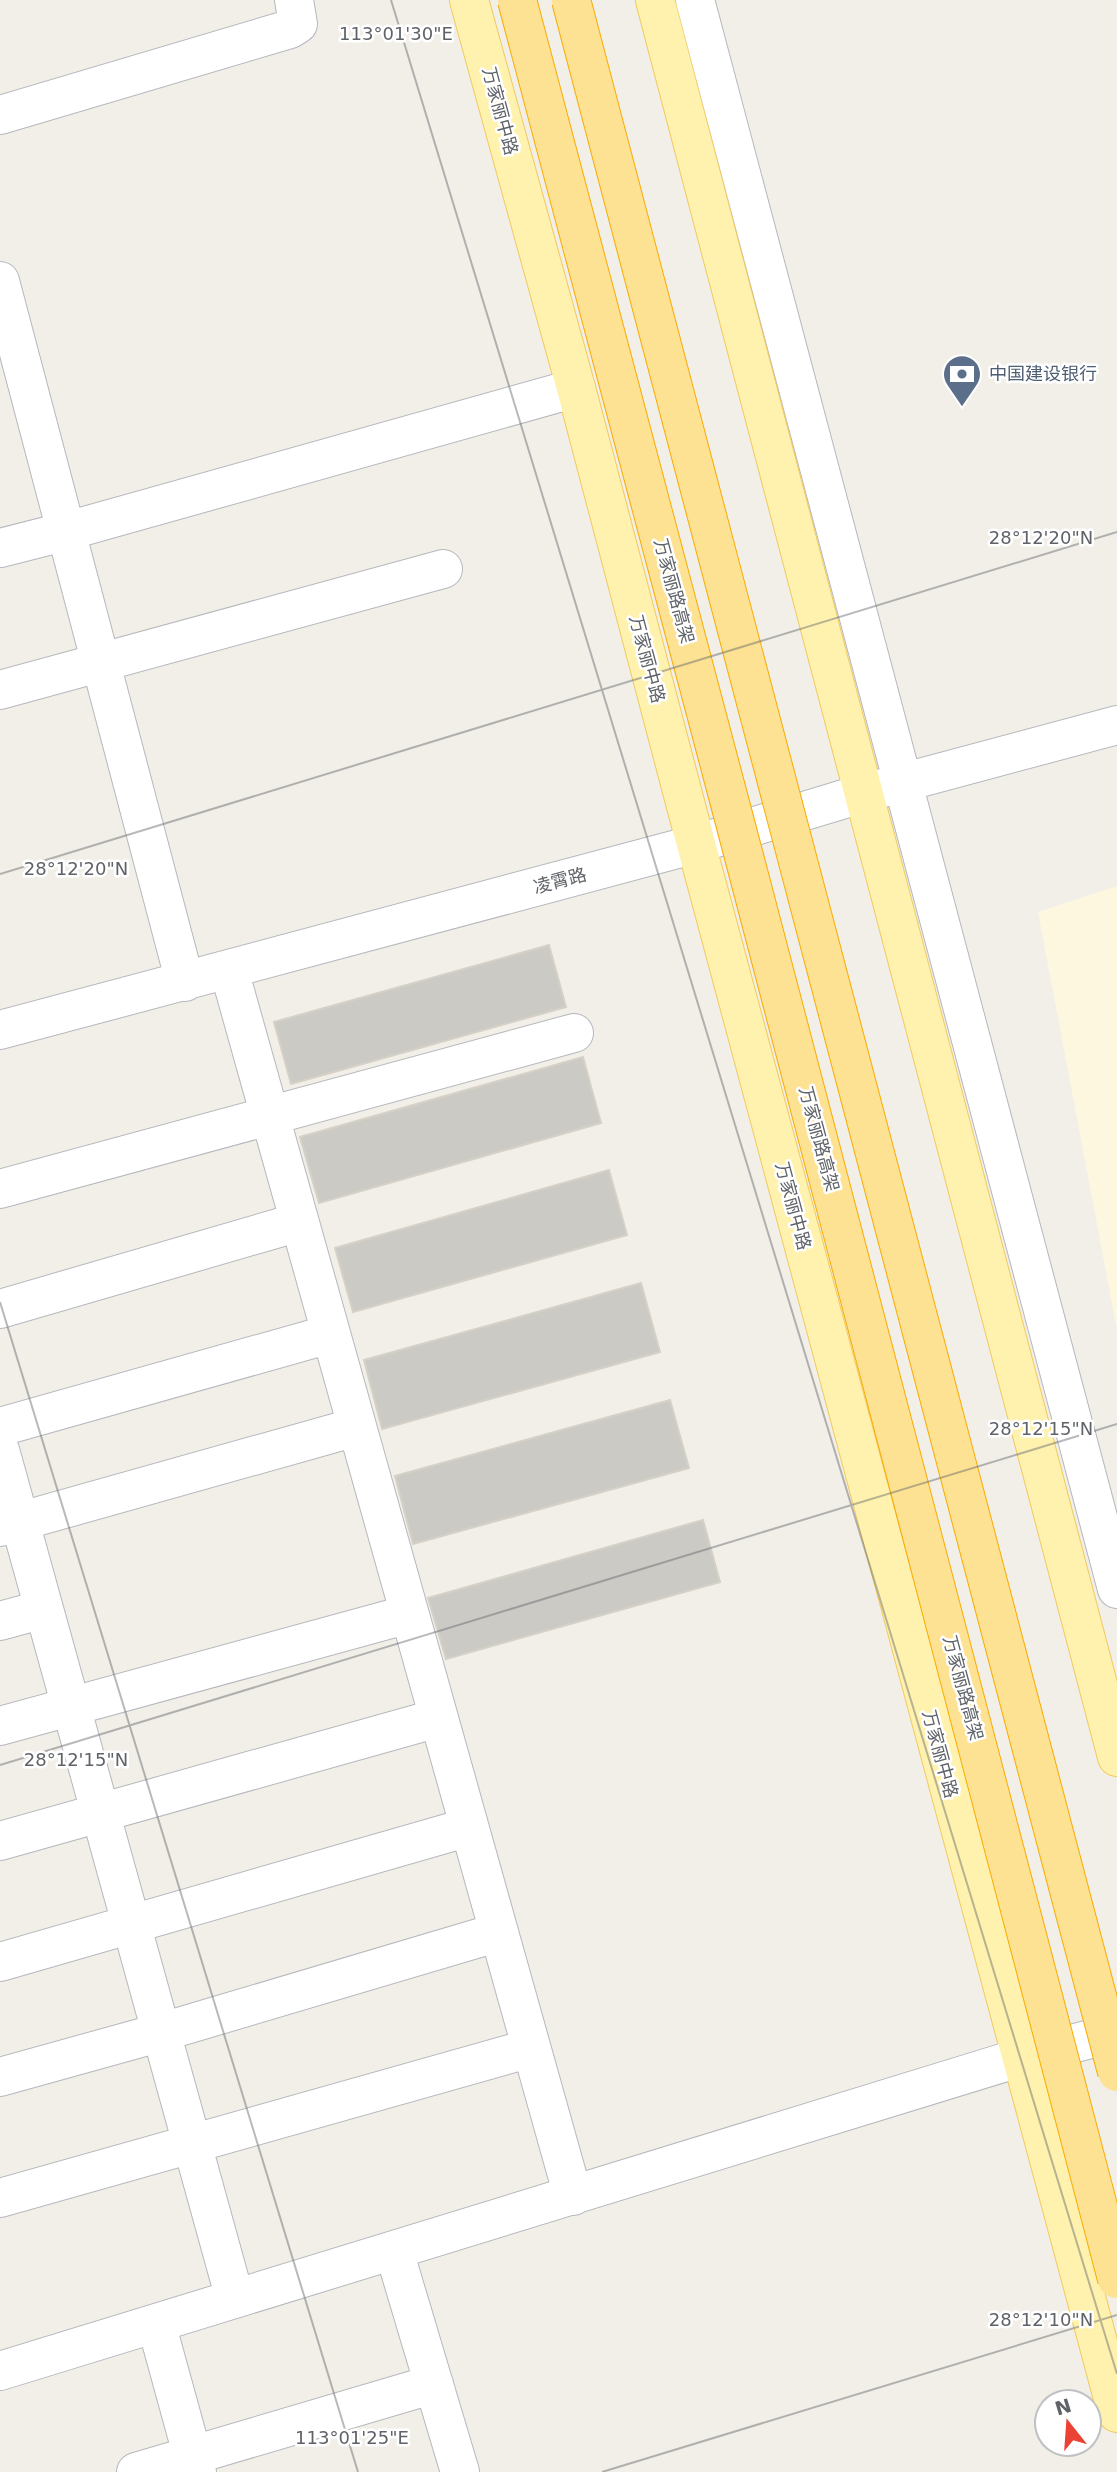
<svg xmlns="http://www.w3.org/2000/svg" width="1117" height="2472" viewBox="0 0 1117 2472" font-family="'DejaVu Sans','Noto Sans SC',sans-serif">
	<rect width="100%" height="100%" fill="#f1efe8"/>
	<path fill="#fef7e0" d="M1117 886V1330L1038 912Z"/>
	<path fill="#cccac5" stroke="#d6d1c6" stroke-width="2" d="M549 945 566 1007 291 1084 274 1022Z
		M583 1057 601 1123 319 1203 300 1137Z
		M609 1170 627 1235 353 1312 335 1248Z
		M641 1283 660 1352 382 1429 364 1360Z
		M670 1400 689 1468 413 1544 395 1476Z
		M703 1520 720 1582 446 1659 428 1598Z"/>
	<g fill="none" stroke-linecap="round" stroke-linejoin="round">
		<defs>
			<path id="minor" d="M695 0 1117 1589
				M0 115 290 29 298 24 294 0
				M0 281 185 982
				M0 548 67 531 576 388
				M0 690 443 569
				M229 970 573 2196
				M0 1030 696 844 864 793 1117 725
				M0 1189 574 1033
				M0 1309 299 1222
				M0 1427 330 1334
				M0 1450 235 2299
				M0 1527 356 1427
				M0 1621 44 1609
				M0 1726 409 1614
				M0 1841 438 1718
				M0 1962 469 1827
				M0 2077 162 2032 499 1932
				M0 2198 531 2048
				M394 2251 460 2472
				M156 2323 197 2472
				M0 2371 1022 2057 1117 2032
				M136 2472 434 2384"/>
			<path id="major" d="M469 0 576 388 696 844 1117 2413
				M655 0 1117 1757"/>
		</defs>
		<use href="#minor" stroke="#b5b8bc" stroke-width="40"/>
		<use href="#major" stroke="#f2c960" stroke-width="40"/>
		<use href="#minor" stroke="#fff" stroke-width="38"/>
		<use href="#major" stroke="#fff2af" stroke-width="38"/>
		<defs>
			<path id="highway-bridge" d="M517 0 736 826 1117 2279
				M571 0 1117 2072"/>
		</defs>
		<use href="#highway-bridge" stroke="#f9ab00" stroke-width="40" stroke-linecap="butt"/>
		<use href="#highway-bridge" stroke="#fde293" stroke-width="38"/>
	</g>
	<path fill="none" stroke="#5f6368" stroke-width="2" stroke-opacity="0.45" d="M391 0 1117 2374M0 874 1117 532M0 1302 358 2472M0 1765 1117 1424M602 2472 1117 2315"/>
	<defs>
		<symbol id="bank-pin" viewBox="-11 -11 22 30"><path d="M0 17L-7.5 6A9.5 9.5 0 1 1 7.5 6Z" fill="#5c6f8a" stroke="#fff"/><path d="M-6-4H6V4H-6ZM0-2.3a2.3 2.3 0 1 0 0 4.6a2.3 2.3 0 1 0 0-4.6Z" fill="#fff"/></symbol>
	</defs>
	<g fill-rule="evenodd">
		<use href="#bank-pin" x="940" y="352" width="44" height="60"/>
	</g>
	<g text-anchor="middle" stroke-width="5" stroke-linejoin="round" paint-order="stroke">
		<g font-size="18" fill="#5f6368" stroke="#fff">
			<text transform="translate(500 111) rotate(75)" y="6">万家丽中路</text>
			<text transform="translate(674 591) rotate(75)" y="6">万家丽路高架</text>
			<text transform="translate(647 659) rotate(75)" y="6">万家丽中路</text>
			<text transform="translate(560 881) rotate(-15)" y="6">凌霄路</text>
			<text transform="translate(819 1139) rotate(75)" y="6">万家丽路高架</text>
			<text transform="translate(793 1206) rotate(75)" y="6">万家丽中路</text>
			<text transform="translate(963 1688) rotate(75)" y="6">万家丽路高架</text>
			<text transform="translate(940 1754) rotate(75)" y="6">万家丽中路</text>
		</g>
		<g font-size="18" fill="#4e5e75" stroke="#fff" text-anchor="start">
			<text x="989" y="380">中国建设银行</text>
		</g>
	</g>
	<g font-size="18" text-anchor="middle" fill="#5f6368" stroke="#fff" stroke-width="5" stroke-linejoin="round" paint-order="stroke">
		<text x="396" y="40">113°01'30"E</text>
		<text x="1041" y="544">28°12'20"N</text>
		<text x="76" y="875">28°12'20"N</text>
		<text x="1041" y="1435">28°12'15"N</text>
		<text x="76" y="1766">28°12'15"N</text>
		<text x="1041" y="2326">28°12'10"N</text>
		<text x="352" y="2444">113°01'25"E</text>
	</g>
	<g transform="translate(1068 2423) rotate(343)"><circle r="33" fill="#ffffff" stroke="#bfc1c3" stroke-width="2"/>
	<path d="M0-5L12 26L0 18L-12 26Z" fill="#ea4335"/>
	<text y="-10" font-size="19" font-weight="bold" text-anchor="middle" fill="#5f6368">N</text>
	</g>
</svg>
